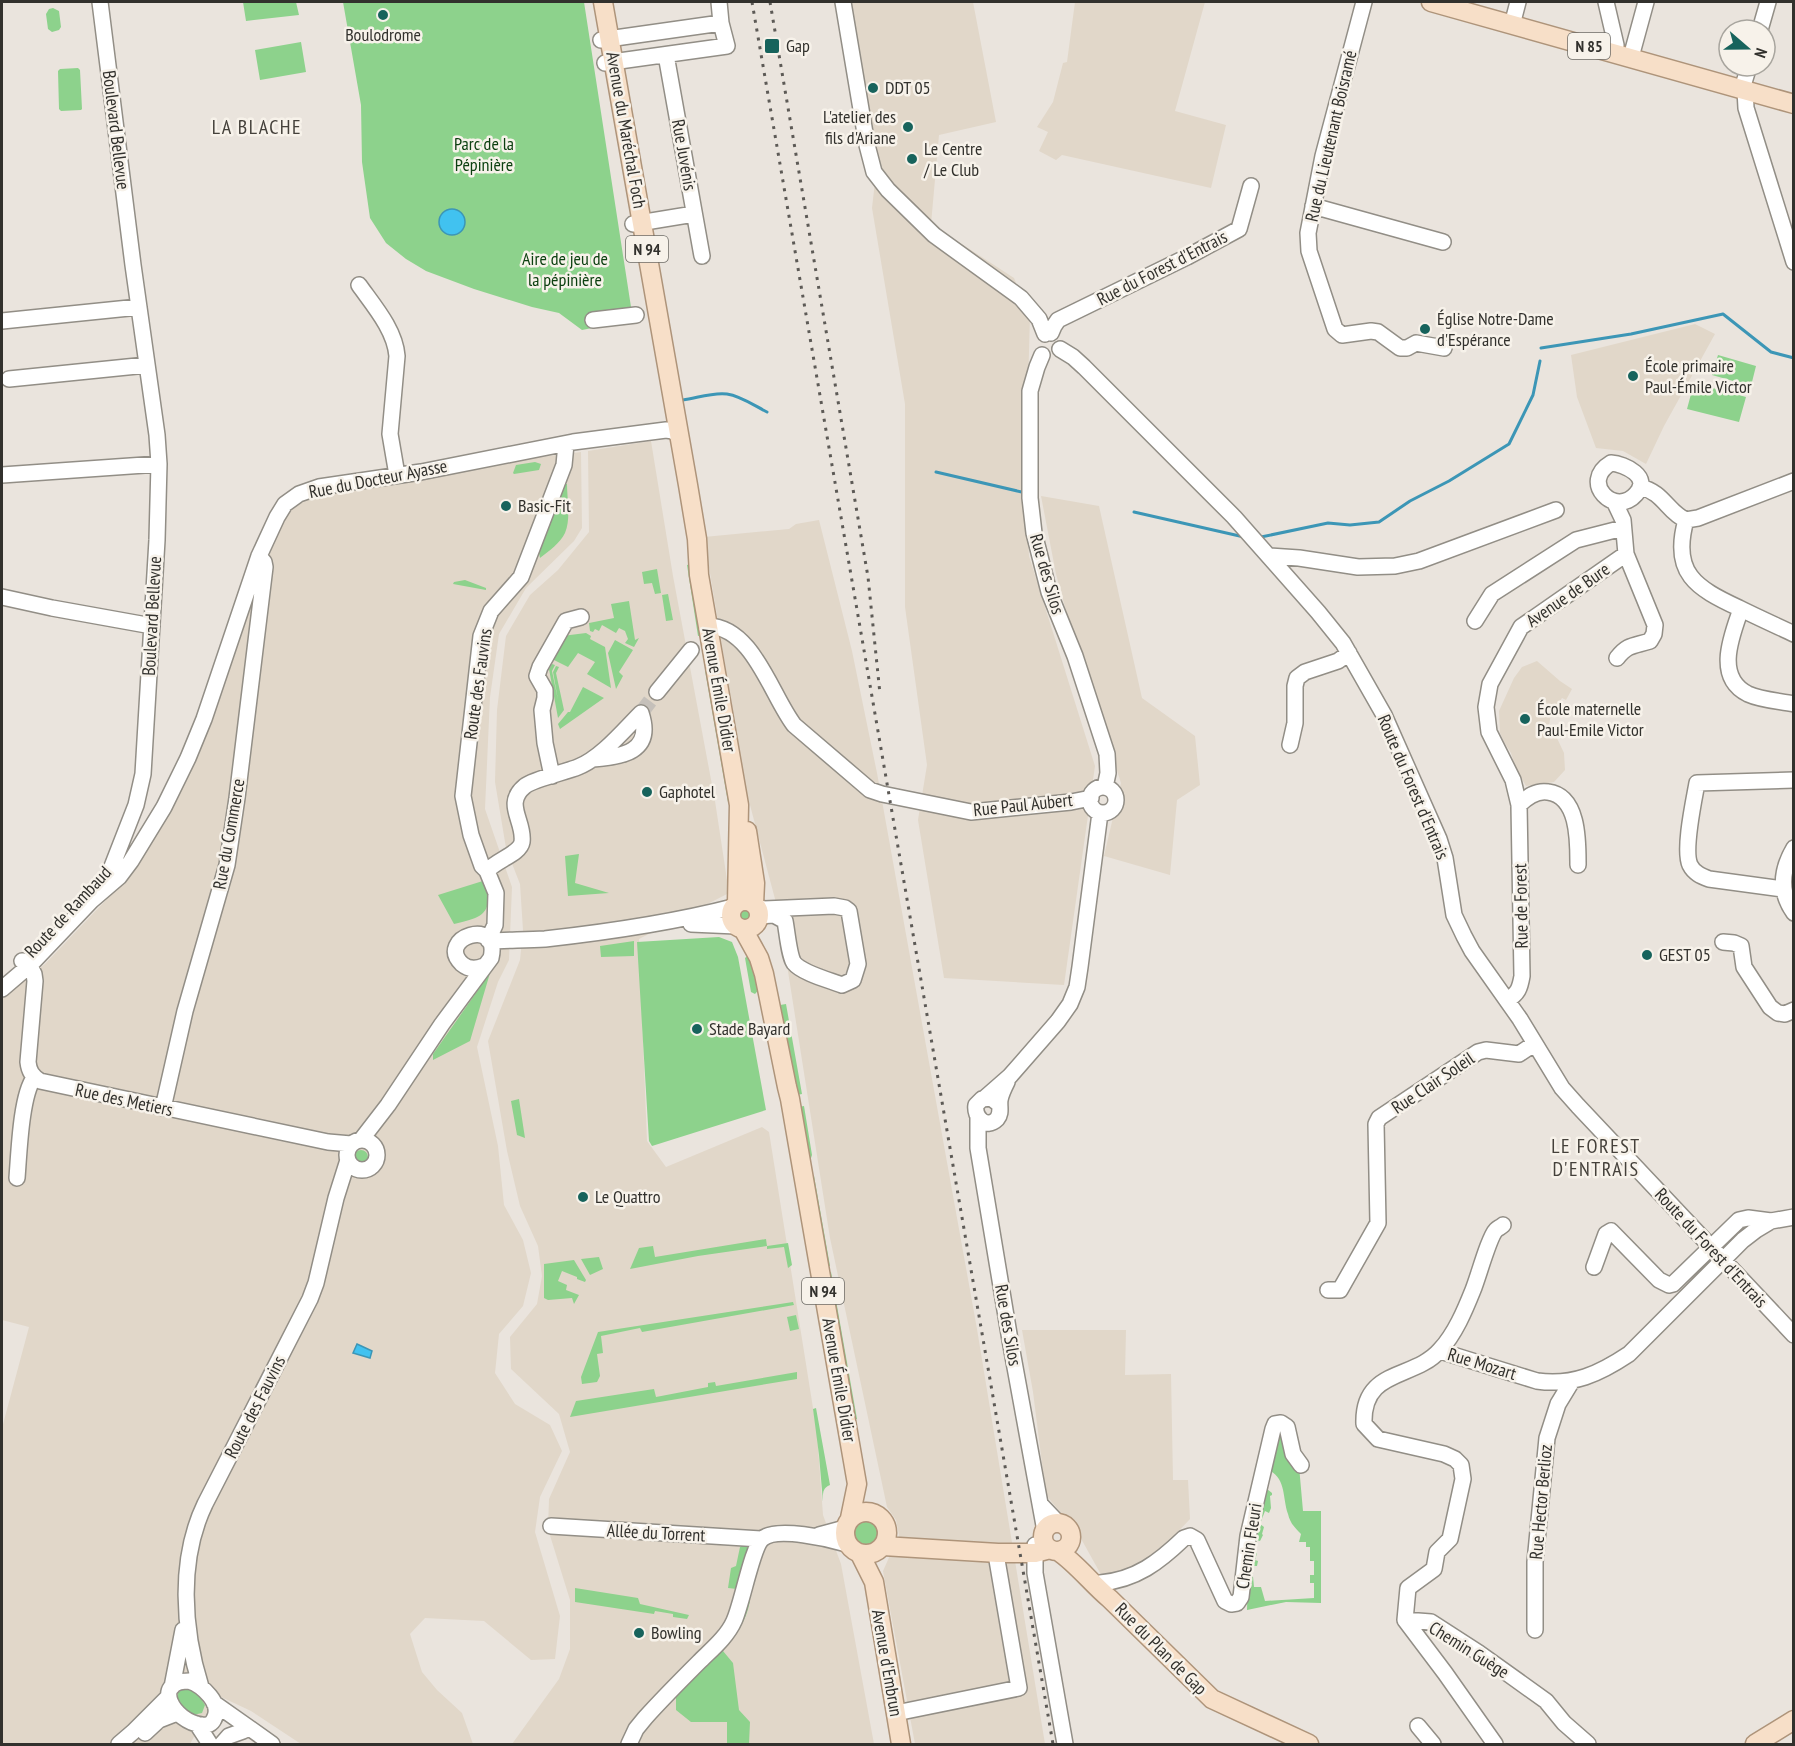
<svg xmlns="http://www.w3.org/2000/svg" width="1795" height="1746" viewBox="0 0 1795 1746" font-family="'PT Sans Narrow',sans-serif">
	<rect width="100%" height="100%" fill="#eae4dd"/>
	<path fill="#e1d7c9" d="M850 2H973L996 122 939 135 931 224 1014 278 1030 316 1025 492 1029 556 1095 766 1064 985 944 978 918 820 927 765 905 607V404L872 208 877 164 857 33Z
		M1075 2H1205L1175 111 1226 125 1211 188 1062 155 1056 160 1039 151 1048 132 1037 127 1053 102 1063 63 1067 62Z
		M1695 324 1715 334 1664 426 1646 464 1623 451 1596 448 1577 397 1571 355Z
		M651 441 673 576 715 801 729 893 639 939 647 1141 666 1167 762 1127 769 1132 817 1433 823 1515 841 1564 874 1744H512L559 1679 570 1649V1600L548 1529 549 1499 570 1452 559 1414 511 1369 510 1337 537 1304 542 1276 538 1246 520 1206 507 1151 488 1041 520 960 523 930 520 884 506 848 495 782 497 710 506 636 530 595 558 570 589 532 588 451Z
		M581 452 582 528 574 541 526 588 499 634 490 697 485 809 512 887 509 960 498 982 477 1047 498 1146 504 1205 523 1240 531 1273 523 1306 499 1334 495 1373 515 1404 550 1425 562 1451 540 1497 535 1532 560 1616 555 1659 531 1660 484 1621 425 1618 410 1634 422 1672 437 1690 462 1713 473 1744H301L251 1711 217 1695 190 1744H2V1428L29 1327 2 1320V999L45 964 128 877 164 822 199 755 252 594 283 519 292 507 313 496 509 461Z
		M1041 496 1099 506 1142 698 1195 736 1200 785 1177 800 1170 875 1104 856 1121 783 1065 607 1056 574Z
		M819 520 852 651 877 773 977 1329 1045 1744H915L883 1571 899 1535 896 1520 887 1507 830 1238 779 914 746 790 704 537 789 529 796 524Z
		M1537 661 1560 681 1572 689 1566 700 1562 698 1556 707 1551 704 1546 712 1551 714 1549 725 1546 727 1552 739 1556 736 1564 753 1565 770 1554 782 1526 786 1516 769 1511 753 1504 742 1500 733 1499 711 1514 678 1522 667Z
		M1022 1330H1126L1125 1375 1171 1374 1173 1480H1188L1190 1519 1151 1560 1104 1580 1079 1535 1046 1495 1033 1392Z"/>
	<path fill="#8dd28c" d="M243 2H296L299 15 246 21Z
		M343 2H584L633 320 582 330 559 313 532 307 474 289 426 271 406 259 386 243 370 218 362 162 361 105Z
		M53 8 59 11 61 27 59 30 52 32 48 29 46 14 49 9Z
		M301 42 306 72 260 80 255 50Z
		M78 68 80 70 82 109 81 110 61 111 59 109 58 71 60 69Z
		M1718 355 1756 366 1751 386 1712 375Z
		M1694 383 1746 397 1739 422 1687 409Z
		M535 462 541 464 539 470 514 474 513 473 516 465Z
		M564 484H567C567 499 571 519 565 533 560 543 549 551 540 558L539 553Z
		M691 564 703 635 698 636 687 565Z
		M657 569 661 593 655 594 652 583 644 584 642 572Z
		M465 580 486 588V590L453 584 454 582Z
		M668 594 673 620 666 621 662 595Z
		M629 601 635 640 639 638 634 647 625 643 628 639 625 631 619 628 616 633 602 625 599 631 595 629 593 632 590 631 589 623 614 618 611 604Z
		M586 633 591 636 590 639 605 647 611 688 587 674 595 662 578 653 568 667 550 658 562 636Z
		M615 640 633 650 619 672 623 676 616 689 608 653Z
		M552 664 555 665 552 671 558 700 553 672 556 666 559 667 556 673 564 710 558 718 549 669Z
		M705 670H708L730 793 728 802Z
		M583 687 604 698 560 729 558 724 568 712H570Z
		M579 854 575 883 609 893 568 896 565 856Z
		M486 880C493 914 484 917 454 924L438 895Z
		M737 915a8 8 0 1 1 16 0a8 8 0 1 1-16 0Z
		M719 937 732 942 738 957 766 1110 652 1146 649 1141 637 942Z
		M634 941V956L601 957 600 946Z
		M750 954 762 986 755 994 751 992 745 958Z
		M490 973 470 1041 433 1060V1054Z
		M786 1004 802 1094 797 1095 780 1005Z
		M519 1099 525 1138 517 1135 511 1101Z
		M804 1106 812 1155 811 1158 808 1159 798 1107Z
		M354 1157a7 7 0 1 1 14 0a7 7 0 1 1-14 0Z
		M814 1176 830 1266 824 1267 809 1177Z
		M766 1239 767 1246 788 1243 792 1265 788 1268 784 1247 767 1249V1246L698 1256 630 1269 639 1248 653 1246 655 1257Z
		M599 1257 603 1269 590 1275 581 1259Z
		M574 1260 586 1280 585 1282 577 1279V1277L562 1271 558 1281 567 1285 566 1290 579 1295 574 1304 572 1298 548 1300 544 1298V1264Z
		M831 1272 857 1419H851L825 1273Z
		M793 1302 794 1305 642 1332 640 1328 601 1336 603 1353 597 1354 600 1376 597 1382 582 1384 581 1377 598 1332Z
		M796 1315 799 1329 790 1331 787 1317Z
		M797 1372V1379L570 1417 576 1401 654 1389 656 1397 708 1387V1383L715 1382 716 1386Z
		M816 1408 830 1485C822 1488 823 1494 823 1502L819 1455 813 1409Z
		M1280 1426 1299 1466 1303 1511H1321V1603L1286 1602 1247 1610 1248 1574 1264 1490 1267 1489 1272 1493V1495L1270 1496 1271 1508 1269 1513 1265 1511 1260 1524 1264 1527 1262 1534 1263 1535 1260 1541 1257 1540 1254 1549 1255 1552 1257 1553 1255 1560 1258 1561 1257 1566H1252L1254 1587H1261L1265 1601 1314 1598V1583H1310V1575H1314V1561H1310V1547H1306V1542H1299L1301 1534C1295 1528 1290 1523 1288 1514 1282 1497 1287 1477 1266 1469Z
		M850 1534a15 15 0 1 1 30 0a15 15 0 1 1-30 0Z
		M745 1544 749 1548 737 1589 728 1588 731 1568 736 1566 740 1547Z
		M575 1588 638 1598 640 1604 689 1615 687 1619 673 1617V1614L655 1611 654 1614 575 1602Z
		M747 1601H750C746 1622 736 1635 723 1651L733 1663 739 1710 750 1722 749 1744H727V1722H691L676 1710V1695Z
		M183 1688C194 1687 200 1696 205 1705L202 1713 193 1715 178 1704V1693Z"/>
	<path fill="#41c2f0" stroke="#3c96b6" stroke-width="1.5" d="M439 222a13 13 0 1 1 26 0a13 13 0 1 1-26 0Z
		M357 1344 372 1351 370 1358 353 1353Z"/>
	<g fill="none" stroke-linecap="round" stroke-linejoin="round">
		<path stroke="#3c96b6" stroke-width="3" d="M1541 348 1631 334 1723 314 1771 352 1794 358
			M683 400C697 398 713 392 727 394 741 396 755 406 767 412
			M936 472 1026 493
			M1134 512 1244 537
			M1261 537 1328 523 1350 525 1379 522 1410 501 1449 481 1509 444 1533 395 1540 361
			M1793 1744H1794"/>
		<path stroke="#c5c0ba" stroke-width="15" stroke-dasharray="15 8" stroke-linecap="butt" d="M641 713 657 692"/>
		<defs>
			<path id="minor" d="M100 2 133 265 157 435 159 464 157 540 143 774 136 805 104 887
				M843 2 867 145 874 172 888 190 934 235 1021 298 1039 319 1045 334
				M1364 2 1323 156 1308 233 1309 251 1335 329 1342 335 1371 331 1378 332 1400 348H1407L1416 343 1444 348
				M1606 2 1616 45 1615 53
				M1512 25 1518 2
				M1760 30 1768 2
				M601 40 721 23
				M666 55 702 256
				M1631 57 1646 2
				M605 63 727 46 721 23 719 2
				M1742 89 1749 66
				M1745 90 1746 108 1794 262
				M1313 206 1443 242
				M633 224 694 214
				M359 285C374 306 395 330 397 356L390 434 397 475
				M593 320 636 315
				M2 321 139 307
				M1051 333 1054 326 1058 320 1187 257 1239 229 1251 186
				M1060 349 1073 357 1084 367 1234 517 1318 612 1343 643 1384 715 1439 839 1445 858 1454 915 1464 936 1472 951 1520 1019 1562 1088 1578 1106 1794 1335
				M1042 355 1037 367 1030 391V498L1034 533 1049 592 1075 656 1107 754 1108 773 1105 787
				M9 379 147 365
				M1611 463C1625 464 1652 477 1636 494 1615 518 1579 482 1611 463Z
				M2 475 159 464
				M1640 487C1664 492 1667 512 1686 520L1698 518 1794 481
				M1686 520C1671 573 1696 588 1739 608 1757 617 1775 625 1794 634
				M1269 556 1299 558 1358 567 1395 566 1419 561 1556 510
				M2 597 52 608 152 626
				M1741 609C1732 635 1714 677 1748 694 1761 700 1779 701 1794 704
				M1475 621 1492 594 1576 540 1623 528
				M708 626C753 627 771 695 794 725L863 784 870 790 882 794 971 812 1071 802 1091 798
				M1617 658C1628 644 1634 646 1650 641L1654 634 1655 625 1626 554
				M657 692 691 650
				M1290 745 1295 723V686L1297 678 1305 672 1338 661 1349 653
				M552 776 545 743 542 710 545 698V690L537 676 540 667 566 621 581 617
				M1090 800a13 13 0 1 1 26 0a13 13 0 1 1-26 0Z
				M1519 805C1527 797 1536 790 1548 792 1579 796 1578 842 1578 865
				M1794 848C1781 870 1779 892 1794 913
				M487 871C496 860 520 854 522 842 525 821 503 804 525 786 534 779 566 772 578 767 601 758 624 730 641 713 654 752 622 757 593 759
				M1783 889 1709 879C1701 876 1694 873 1690 865 1683 850 1694 800 1697 783L1794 780
				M757 907 764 909 834 906 845 908 849 911 858 964 853 980 842 985C829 980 802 973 794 963 789 956 787 931 785 921L774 915 759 916
				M691 924 736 926
				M488 940 495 925 496 893 487 871 482 866 471 835 463 796 481 636 491 611 521 577 564 465 566 444
				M489 941C508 940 527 940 545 939 608 932 671 923 733 907
				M1723 942 1734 943 1741 946 1744 967 1770 1007 1778 1013 1785 1014 1794 1010
				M22 961 28 962 34 974 35 981 28 1062C29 1071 32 1076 40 1081L328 1142 351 1144
				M2 989 30 965 91 901 119 877 131 861 164 807 188 758 204 719 259 556 277 517 285 504 299 494 319 487 421 472 573 442 666 430 673 431 679 436
				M1507 1000C1518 994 1520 988 1522 976L1519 805 1513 780 1489 732 1486 707 1490 684 1521 627 1626 554 1623 520 1614 501
				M986 1097 1010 1076 1058 1021 1070 1004 1077 987 1080 967 1100 813
				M999 1104 991 1098 982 1099 976 1105C974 1117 986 1130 997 1119 1002 1113 999 1107 1000 1100 1001 1094 1004 1088 1007 1082
				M163 1108 185 1011 227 865 237 798 265 567 264 562 259 556
				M978 1118V1148L1010 1340 1045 1531
				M361 1140 388 1105 442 1024 491 958C501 916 435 938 462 964 469 970 477 969 484 966
				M347 1155a15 15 0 1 1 30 0a15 15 0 1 1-30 0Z
				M17 1178C19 1153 21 1095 34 1078
				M1594 1267 1606 1234 1611 1231 1659 1280 1669 1285 1673 1284 1739 1220 1748 1218 1771 1221
				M1328 1290H1340L1378 1223 1376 1124 1379 1118 1478 1052 1486 1050 1519 1054 1534 1044
				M1440 1351 1537 1381C1573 1386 1599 1374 1629 1354L1743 1240 1756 1230 1771 1221 1794 1217
				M1040 1504 1059 1524
				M551 1526 761 1539
				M819 1535 845 1528
				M1035 1545V1573L1065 1744
				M1100 1583C1136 1580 1159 1562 1184 1538L1190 1536 1197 1540 1225 1601 1231 1604 1237 1603 1241 1597 1248 1536 1273 1429 1275 1424 1281 1423 1287 1427 1293 1454 1301 1465
				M1405 1620 1408 1588 1434 1569 1437 1552 1450 1539 1463 1479 1461 1465 1455 1459 1444 1454 1378 1439 1364 1424C1362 1368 1414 1380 1440 1350 1455 1334 1465 1310 1473 1290 1478 1278 1489 1237 1496 1230 1498 1228 1501 1227 1503 1225
				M1405 1620 1431 1622 1479 1653 1546 1701 1564 1723 1588 1744
				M1405 1620 1445 1673 1495 1744
				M1535 1630V1562L1547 1438 1558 1404 1572 1381
				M189 1681C202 1685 223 1704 214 1719 212 1724 207 1726 202 1725 173 1722 151 1681 189 1681Z
				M172 1687 183 1630
				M201 1687C183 1630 178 1560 205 1504L310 1299 316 1283 336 1198 348 1160
				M214 1703 272 1744
				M896 1713 1019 1688 997 1560 998 1553
				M197 1724 210 1744
				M1418 1726 1433 1744
				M145 1733 159 1720 177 1713
				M119 1744 133 1732 169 1696
				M222 1744 229 1736 243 1731
				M629 1744 636 1729 645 1718C662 1699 680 1681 699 1662 711 1650 727 1637 734 1621 742 1604 752 1548 762 1539 776 1526 830 1539 847 1544"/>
			<path id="major" d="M603 2 688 485 697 539 699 575 739 805 737 903
				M1431 2 1794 104
				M747 831 755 883 754 904
				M731 915a14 14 0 1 1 28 0a14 14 0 1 1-28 0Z
				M743 929 759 958 764 974 787 1087 790 1099 857 1484 850 1518
				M845 1533a21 21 0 1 1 42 0a21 21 0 1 1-42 0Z
				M1043 1537a14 14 0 1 1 28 0a14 14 0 1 1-28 0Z
				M883 1546 998 1553H1035L1050 1549
				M1058 1551C1077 1564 1092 1584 1110 1599L1212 1699 1309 1744
				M860 1554 874 1582 901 1744
				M1755 1744 1794 1720"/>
		</defs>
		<use href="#minor" stroke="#928e86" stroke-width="18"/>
		<use href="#major" stroke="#ae947a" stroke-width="21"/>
		<use href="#minor" stroke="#fff" stroke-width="15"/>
		<use href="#major" stroke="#f7dfc8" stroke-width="18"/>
		<path stroke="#5d5a56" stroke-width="3" stroke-dasharray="3 6" stroke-linecap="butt" d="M752 2 1053 1744
			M770 2 868 577 880 694"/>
	</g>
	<g fill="#17635c" stroke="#f7f2ea" stroke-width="2">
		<circle cx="383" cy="15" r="6"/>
		<rect x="764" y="38" width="16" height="16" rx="3"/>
		<circle cx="873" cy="88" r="6"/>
		<circle cx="908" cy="127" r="6"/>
		<circle cx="912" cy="159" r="6"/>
		<circle cx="1425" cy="329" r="6"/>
		<circle cx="1633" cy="376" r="6"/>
		<circle cx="506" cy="506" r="6"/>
		<circle cx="1525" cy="719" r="6"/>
		<circle cx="647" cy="792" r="6"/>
		<circle cx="1647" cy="955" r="6"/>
		<circle cx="697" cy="1029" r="6"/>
		<circle cx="583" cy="1197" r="6"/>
		<circle cx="639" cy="1633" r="6"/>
	</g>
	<g text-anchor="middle" stroke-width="5" stroke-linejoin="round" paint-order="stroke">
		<g fill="#f7f2ea" stroke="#6d6b66" stroke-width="1.5">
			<rect x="1568" y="33" width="42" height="26" rx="4.5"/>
			<rect x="626" y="236" width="42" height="26" rx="4.5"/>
			<rect x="802" y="1278" width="42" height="26" rx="4.5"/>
		</g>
		<g font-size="16" font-weight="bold" fill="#32312d">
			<text x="1589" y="52">N 85</text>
			<text x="647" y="255">N 94</text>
			<text x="823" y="1297">N 94</text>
		</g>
		<g font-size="18" fill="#32312d" stroke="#f7f2ea" text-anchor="start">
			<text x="383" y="41" text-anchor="middle">Boulodrome</text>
			<text x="786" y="52">Gap</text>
			<text x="885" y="94">DDT 05</text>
			<text x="896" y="123" text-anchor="end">L'atelier des<tspan x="896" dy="21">fils d'Ariane</tspan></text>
			<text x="924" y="155">Le Centre<tspan x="924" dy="21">/ Le Club</tspan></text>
			<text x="1437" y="325">Église Notre-Dame<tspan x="1437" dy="21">d'Espérance</tspan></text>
			<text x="1645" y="372">École primaire<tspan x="1645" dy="21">Paul-Émile Victor</tspan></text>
			<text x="518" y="512">Basic-Fit</text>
			<text x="1537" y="715">École maternelle<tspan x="1537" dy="21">Paul-Emile Victor</tspan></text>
			<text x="659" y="798">Gaphotel</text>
			<text x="1659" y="961">GEST 05</text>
			<text x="709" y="1035">Stade Bayard</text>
			<text x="595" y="1203">Le Quattro</text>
			<text x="651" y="1639">Bowling</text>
		</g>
		<g font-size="18" fill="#32312d" stroke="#f7f2ea">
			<text transform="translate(116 130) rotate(83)" y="6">Boulevard Bellevue</text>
			<text transform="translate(626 130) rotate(80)" y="6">Avenue du Maréchal Foch</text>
			<text transform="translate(1331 136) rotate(-77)" y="6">Rue du Lieutenant Boisramé</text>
			<text transform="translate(684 155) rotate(80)" y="6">Rue Juvénis</text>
			<text transform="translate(1162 268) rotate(-27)" y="6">Rue du Forest d'Entrais</text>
			<text transform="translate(378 479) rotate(-11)" y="6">Rue du Docteur Ayasse</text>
			<text transform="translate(1047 574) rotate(74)" y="6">Rue des Silos</text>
			<text transform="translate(1568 595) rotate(-35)" y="6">Avenue de Bure</text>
			<text transform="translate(152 616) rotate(-87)" y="6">Boulevard Bellevue</text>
			<text transform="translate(478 684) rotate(-82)" y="6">Route des Fauvins</text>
			<text transform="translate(719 690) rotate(80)" y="6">Avenue Émile Didier</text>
			<text transform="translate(1413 787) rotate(67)" y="6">Route du Forest d'Entrais</text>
			<text transform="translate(1023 805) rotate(-6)" y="6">Rue Paul Aubert</text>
			<text transform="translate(229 834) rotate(-80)" y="6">Rue du Commerce</text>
			<text transform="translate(1521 906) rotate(-91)" y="6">Rue de Forest</text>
			<text transform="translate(68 912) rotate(-47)" y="6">Route de Rambaud</text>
			<text transform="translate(1433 1083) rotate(-34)" y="6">Rue Clair Soleil</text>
			<text transform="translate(124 1100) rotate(12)" y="6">Rue des Metiers</text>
			<text transform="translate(1711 1248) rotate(47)" y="6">Route du Forest d'Entrais</text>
			<text transform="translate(1008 1325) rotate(80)" y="6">Rue des Silos</text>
			<text transform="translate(1482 1364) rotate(17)" y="6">Rue Mozart</text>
			<text transform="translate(839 1380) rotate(80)" y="6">Avenue Émile Didier</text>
			<text transform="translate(255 1407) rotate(-63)" y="6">Route des Fauvins</text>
			<text transform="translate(1541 1502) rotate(-85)" y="6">Rue Hector Berlioz</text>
			<text transform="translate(656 1533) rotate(3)" y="6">Allée du Torrent</text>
			<text transform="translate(1249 1546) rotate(-81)" y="6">Chemin Fleuri</text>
			<text transform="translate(1161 1649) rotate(45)" y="6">Rue du Plan de Gap</text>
			<text transform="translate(1469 1650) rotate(32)" y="6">Chemin Guège</text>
			<text transform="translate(887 1663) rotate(80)" y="6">Avenue d'Embrun</text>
		</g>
		<g font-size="18" fill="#0c4010" stroke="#f7f2ea">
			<text x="484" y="150">Parc de la<tspan x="484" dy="21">Pépinière</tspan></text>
			<text x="565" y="265">Aire de jeu de<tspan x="565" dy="21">la pépinière</tspan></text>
		</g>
		<g font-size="20" letter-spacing="1.5" fill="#45413b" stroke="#f7f2ea">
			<text x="257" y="134">LA BLACHE</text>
			<text x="1596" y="1153">LE FOREST<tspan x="1596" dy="23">D'ENTRAIS</tspan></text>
		</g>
	</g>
	<rect width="1795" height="1746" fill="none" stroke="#32312d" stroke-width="6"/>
	<g transform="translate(1747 48) rotate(110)"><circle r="28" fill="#f7f2ea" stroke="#a8a59e" stroke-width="1.5"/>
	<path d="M0-4.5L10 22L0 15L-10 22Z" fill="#17635c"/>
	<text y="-9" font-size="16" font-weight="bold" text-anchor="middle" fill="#32312d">N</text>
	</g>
</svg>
